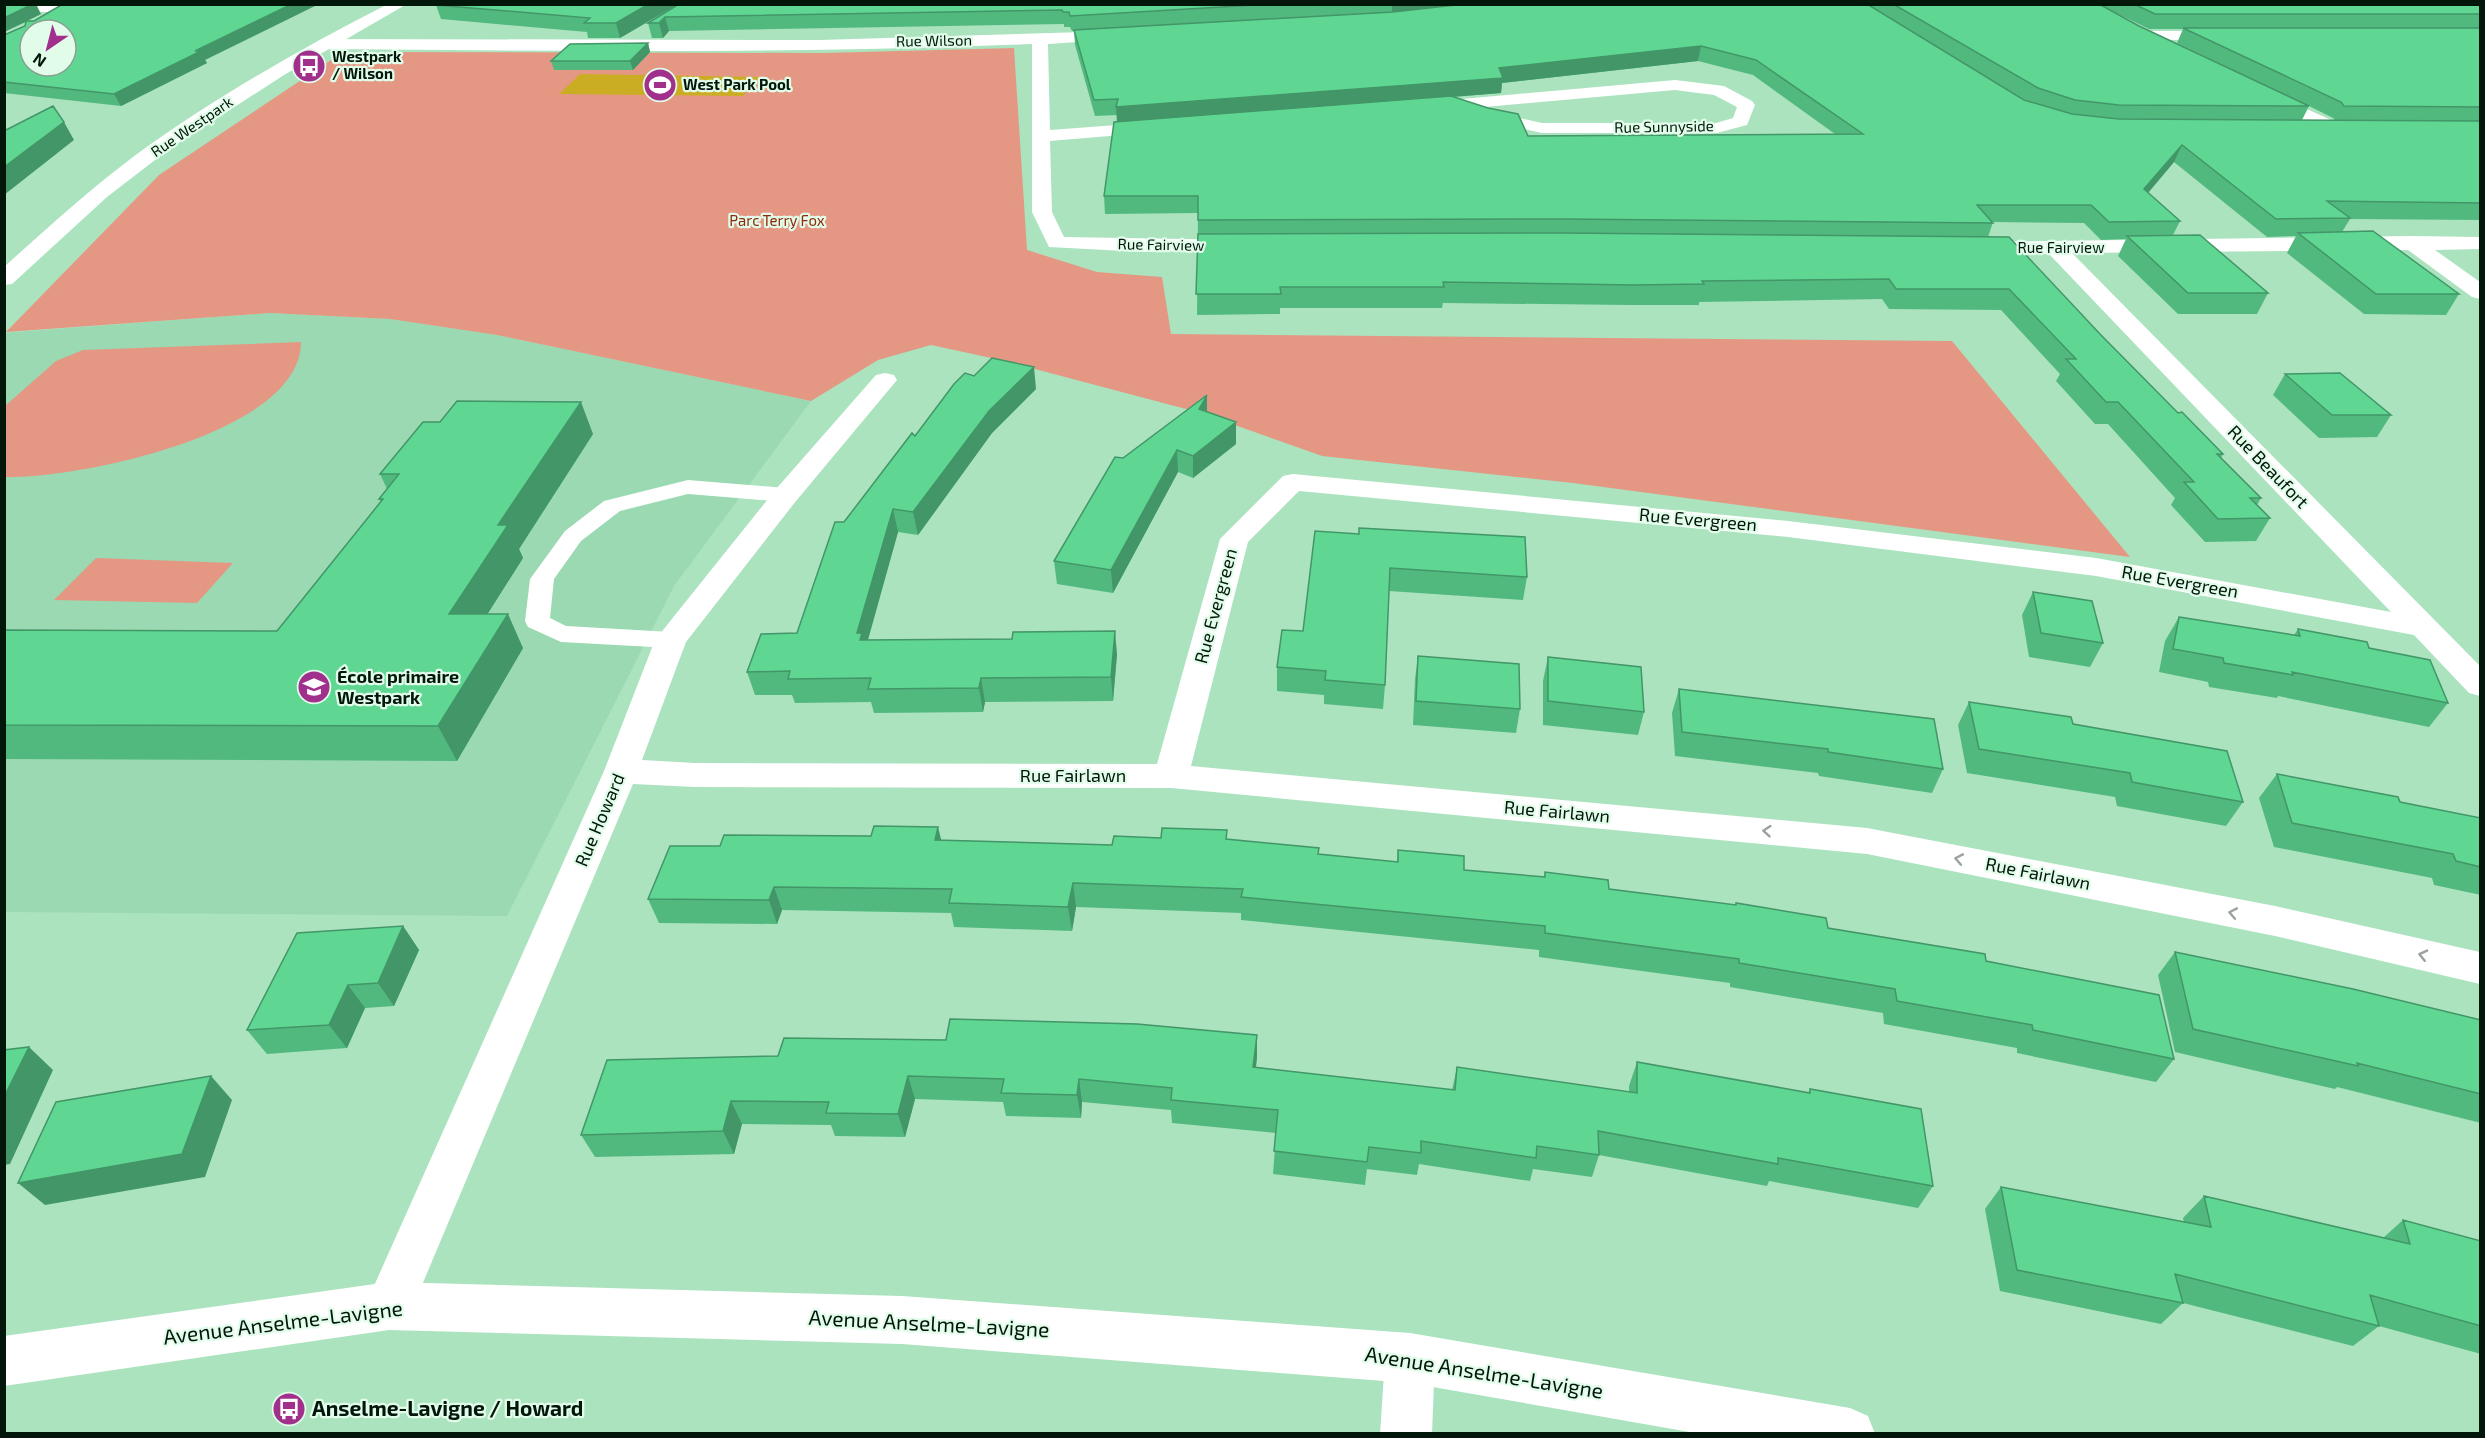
<svg xmlns="http://www.w3.org/2000/svg" width="2485" height="1438" viewBox="0 0 2485 1438" font-family="'Exo 2',sans-serif">
	<rect width="100%" height="100%" fill="#abe3bf"/>
	<path fill="#9ad9b1" d="M270 313 390 319 497 335 811 401 674 586 507 916 5 912 4 333Z"/>
	<path fill="#e49884" d="M1014 48 1027 250 1097 272 1162 277 1171 334 1952 341 2130 557 1573 483 1322 456 1201 413 1005 361 931 345 878 360 811 401 497 335 390 319 270 313 6 332 159 175 343 52 823 53Z
		M301 342C301 434 76 479 5 477V406L56 361 83 350Z
		M96 558 233 563 197 603 54 600Z"/>
	<path fill="#cbad23" d="M580 74 759 77 743 96 559 94Z"/>
	<g fill="none" stroke-linecap="round" stroke-linejoin="round">
		<path fill="#fff" fill-rule="evenodd" d="M688 480 786 488 794 490 797 495 794 500 786 502 688 494 620 511 581 541 554 579 550 618 566 626 671 632 680 634 684 640 680 646 671 648 561 642 528 627 525 621 530 579 565 531 604 501Z"/>
		<path fill="#fff" fill-rule="evenodd" d="M4 4H79L81 7 73 12H4Z
			M1118 31 1124 33 1126 36 1124 39 1048 44 1050 130 1157 122 1163 123 1166 127 1163 131 1157 132 1050 141 1052 212 1064 237 1243 240 1250 242 1254 246 1250 250 1144 252 1049 247 1032 212V44C796 54 559 51 322 49L314 44 322 39 820 40Z
			M2140 31H2224L2232 36 2224 41 2134 39 2132 36Z
			M1675 80 1724 86 1752 101 1755 105 1747 125 1717 133H1542L1473 118 1470 114 1473 110 1479 109 1542 123H1716L1733 118 1737 107 1714 95 1675 90 1451 110 1445 109 1442 105 1445 101 1451 100Z
			M2265 90 2342 125 2345 129 2342 133H2330L2259 99 2256 95 2259 91Z
			M2411 236 2480 237V249L2435 250 2480 282V299L2472 297 2408 250 2072 253 2480 666V696L2469 693 2414 635 2096 576 1788 537 1299 491 1248 542 1191 766 1867 828 2275 906 2480 952V984L2275 936 1867 854 1171 788 695 787 633 784 406 1323 389 1330 372 1323 365 1306 604 771 655 640 776 489 876 375 885 373 894 375 897 380 796 501 686 642 642 760 695 763 1157 764 1220 539 1283 476 1293 474 1788 521 2096 558 2391 612 2049 254H1975L1968 252 1964 248 1968 244 1975 242Z
			M1410 1333 1427 1341 1435 1358 1432 1434H1380L1385 1358 1393 1341Z"/>
		<path fill="#fff" fill-rule="evenodd" d="M388 4H407L284 75 168 150 107 197 12 284 4 285V267C46 229 88 191 133 157 212 99 300 49 388 4Z
			M389 1282 902 1296 1410 1333 1850 1408 1868 1416 1875 1434H1701L1410 1383 902 1344 389 1330 4 1386V1336Z"/>
	</g>
	<path fill="#52b97e" fill-rule="evenodd" d="M4 4 41 14 27 21 205 60 207 63 121 106 4 93V35L25 26 26 22 4 32Z
		M678 4 620 38H588L587 32 441 19 436 5Z
		M679 4H2481V220L2350 219 2342 232 2459 294 2446 315 2364 314 2287 253 2296 236 2267 237 2174 162 2148 193 2180 221 2173 235 2268 293 2257 314H2178L2118 256 2126 239 2101 240 2084 223 1993 222 1988 237 2100 334 2178 413 2223 454 2221 458 2261 498 2257 505 2270 518 2256 541 2205 542 2171 505 2175 498 2108 424H2095L2056 381 2060 374 2001 310 1889 309 1882 299 1699 302V305H1630L1443 303 1442 308H1280V314L1197 315 1198 213 1105 214 1104 196 1117 122V115L1095 116 1075 45 1074 31H1072L1070 27H1064V24L669 31 663 38H652L648 23ZM2108 9 2149 29H2183L2177 43 2233 70 2139 26ZM1947 53 2027 101 2024 100ZM1698 61 1753 75 1835 134 1528 136 1453 97 1501 93 1502 83ZM2309 106 2333 118 2335 120H2302Z
		M648 43 650 52 633 70H554L551 61Z
		M2285 374 2391 415 2377 437 2319 438 2273 395Z
		M1036 389 992 433 918 535 898 532 868 640 1117 654 1113 701 985 702 983 712 874 713 871 702 795 703 792 695H755L747 672 797 633 844 522 915 436Z
		M1207 395V412L1236 444 1193 478 1178 472 1113 593 1057 584 1054 561 1123 458Z
		M593 434 519 549 523 558 487 614 523 648 457 761 4 759V630L277 631 381 502 379 499 387 489 380 474Z
		M1315 531 1527 577 1523 600 1389 591 1385 685 1383 709 1324 704V695L1277 691V667L1303 631Z
		M2033 592 2103 643 2090 667 2029 657 2022 615Z
		M2179 617 2294 635 2298 629 2369 648 2448 703 2429 727 2278 696 2277 698 2209 687 2208 682 2159 672 2165 641Z
		M1418 656 1520 709 1516 733 1413 725 1415 679Z
		M1548 657 1644 712 1638 735 1543 725V681Z
		M1679 689 1943 769 1932 793 1819 776 1818 773 1675 756 1672 713Z
		M1969 702 2073 724 2243 802 2226 826 2117 806 2115 797 1967 773 1958 725Z
		M2277 774 2400 802 2481 818V895L2434 885 2432 878 2274 847 2259 798Z
		M1227 830V839L1319 854 1397 862 1398 850 1464 870 1544 877 1545 872 1609 889 1735 905 1736 903 1828 928 1986 961 2174 1059 2156 1082 2017 1053V1048L1884 1024 1883 1013 1730 987V983L1539 957V950L1241 920V913L1076 907 1072 931 954 927 951 913 782 910 777 924 659 923 648 899 720 846 871 836 941 840 1112 845 1161 838Z
		M403 926 419 950 394 1006 365 1008 347 1048 267 1054 247 1030Z
		M2175 952 2481 1020V1123L2337 1087 2335 1089 2175 1052 2158 975Z
		M1257 1035 1256 1068 1452 1090 1457 1067 1629 1092V1086L1637 1062 1808 1093 1810 1089 1933 1186 1918 1208 1769 1181 1767 1186 1599 1155 1592 1177 1533 1169 1530 1181 1419 1164 1417 1175 1367 1169 1365 1185 1273 1174 1276 1133 1172 1123 1171 1110 1082 1102 1081 1118 1006 1116 1003 1102 915 1099 905 1137 835 1136 831 1125 742 1124 734 1154 595 1157 581 1135 778 1056 946 1040Z
		M2001 1187 2184 1222 2183 1218 2204 1196 2383 1238 2403 1220 2481 1241V1354L2379 1326 2353 1346 2183 1303 2161 1324 2000 1291 1985 1209Z"/>
	<path fill="#429667" d="M33 4H36L41 14 4 32V18Z
		M292 4H319L205 60 207 63 121 106 114 94 195 51Z
		M649 4H678L620 38 616 23Z
		M1392 4H1466L1392 12Z
		M665 17 669 31 663 38 659 23Z
		M648 43 650 52 633 70 630 61Z
		M1701 46 1698 61 1502 83 1501 93 1117 123 1116 107 1499 68Z
		M64 122 74 140 4 195V167Z
		M2182 145 2174 162 2136 207 2144 189Z
		M1034 367 1036 389 992 433 918 535 913 512 989 411Z
		M1207 395V416L1199 409Z
		M581 402 593 434 519 549 523 558 466 648 449 614 498 525Z
		M1236 422V444L1193 478V456Z
		M1177 450 1178 472 1113 593 1111 570Z
		M893 509 898 532 863 657 857 633Z
		M508 614 523 648 457 761 438 726Z
		M1115 631 1117 654 1113 701 1111 677Z
		M981 678 985 702 983 712 979 688Z
		M938 827 944 851 935 840Z
		M1073 883 1076 907 1072 931 1068 907Z
		M774 887 782 910 777 924 769 900Z
		M403 926 419 950 394 1006 378 983Z
		M348 985 365 1008 347 1048 329 1025Z
		M1257 1035V1058L1253 1091V1067Z
		M29 1047 53 1070 10 1164 4 1165V1097Z
		M211 1076 232 1100 205 1177 45 1205 18 1183Z
		M908 1076 915 1099 905 1137 898 1114Z
		M1079 1079 1082 1102 1081 1118 1077 1095Z
		M731 1101 742 1124 734 1154 723 1131Z"/>
	<path fill="#5fd793" stroke="#429667" stroke-width="1.5" fill-rule="evenodd" d="M4 4H33L4 18Z
		M63 4H292L195 51H201L114 94 4 82V35L25 26 26 21H34ZM30 30H66V66H30Z
		M436 4H649L616 23H584L590 18 436 5Z
		M679 4H1274L1070 16 1069 12H1063L1062 10 665 17 659 23H648Z
		M1465 4H1867L2024 100 2072 114 2119 119 2481 121V203L2327 201 2350 218 2276 219 2182 145 2144 189 2180 221 2109 222 2091 205H1977L1993 223 1563 219 1198 220V196H1104L1114 122 1451 96 1488 108 1518 114 1528 136 1863 134 1756 60 1701 46 1499 68 1503 78 1116 107 1118 99 1094 100 1074 30 1393 12Z
		M1893 4H2099L2139 26 2309 106 2119 105 2075 100 2038 88Z
		M2134 4H2481V14H2155Z
		M2183 28H2481V107L2344 106 2341 102Z
		M648 43 630 61H551L570 44Z
		M53 106 64 122 4 167V131Z
		M2373 231 2459 294H2376L2298 233Z
		M1563 233 2009 237 2100 334 2178 413 2182 412 2223 454H2217L2261 498H2250L2270 518 2218 519 2184 482H2194L2118 402H2106L2066 359H2076L2009 289H1896L1889 279 1702 281 1704 284 1634 285 1443 282 1444 287H1280L1281 294H1196L1198 234Z
		M2200 235 2268 293H2188L2127 236Z
		M992 358 1034 367 989 411 913 512 893 509 857 633H862L860 640 1012 639 1013 632 1115 631 1111 677 981 678 979 688 868 689 871 678 788 679 790 671 747 672 761 634 797 633 835 522H844L912 433 915 436 954 384 965 373 974 376Z
		M2340 373 2391 415H2332L2285 374Z
		M1207 395 1199 409 1236 422 1193 456 1177 450 1111 570 1054 561 1115 457 1123 458Z
		M457 401 581 402 498 525H508L449 614H508L438 726 4 725V630L277 631 383 499H379L399 474H380L423 422H440Z
		M1359 528 1525 537 1527 577 1390 568 1385 685 1325 680 1326 671 1277 667 1282 630 1303 631 1315 531 1359 534Z
		M2033 592 2092 601 2103 643 2041 633Z
		M2179 617 2300 636 2298 629 2367 642 2369 648 2430 660 2448 703 2292 672 2293 675 2224 663 2223 658 2173 649Z
		M1418 656 1519 664 1520 709 1416 701Z
		M1548 657 1641 667 1644 712 1548 701Z
		M1679 689 1934 719 1943 769 1828 752V749L1682 732Z
		M1969 702 2071 717 2073 724 2227 751 2243 802 2132 782 2130 773 1979 749Z
		M2277 774 2398 797 2400 802 2481 818V867L2456 861 2453 854 2292 823Z
		M874 826 938 827 935 840 1112 845 1114 836 1161 838 1162 828 1227 830 1226 839 1319 848 1318 854 1398 862V850L1464 856V870L1545 877V872L1608 880 1609 889 1736 905V903L1826 918 1828 928 1985 954 1986 961 2159 995 2174 1059 2033 1030 2032 1025 1897 1001 1895 989 1739 963V959L1545 933V926L1241 897 1243 889 1073 883 1068 907 949 903 952 889 774 887 769 900 648 899 670 846H720L724 835 871 836Z
		M403 926 378 983 348 985 329 1025 247 1030 297 933Z
		M2175 952 2353 989 2481 1020V1094L2357 1063 2358 1066 2193 1029Z
		M950 1019 1137 1024 1257 1035 1253 1067 1455 1090 1457 1067 1637 1093V1062L1810 1093V1089L1921 1109 1933 1186 1778 1158V1164L1598 1131 1599 1155 1537 1146 1536 1158 1421 1141V1153L1369 1147 1367 1162 1274 1151 1278 1110 1171 1100 1172 1088 1079 1079 1077 1095 1001 1093 1004 1079 908 1076 898 1114 826 1113 829 1102 731 1101 723 1131 581 1135 607 1060 778 1056 784 1038 946 1040Z
		M29 1047 4 1097V1050Z
		M211 1076 182 1154 18 1183 56 1102Z
		M2001 1187 2211 1227 2204 1196 2410 1244 2403 1220 2481 1241V1326L2370 1295 2379 1326 2175 1274 2183 1303 2017 1270Z"/>
	<defs><path id="oneway-chevron" d="M-2-3.5L2.5 0L-2 3.5" fill="none" stroke-width="1.6" stroke-linecap="round" stroke-linejoin="round" transform="scale(1.5)"/></defs>
	<g stroke="#9aa29d">
		<use href="#oneway-chevron" transform="translate(1767 831) rotate(-175)"/>
		<use href="#oneway-chevron" transform="translate(1959 859) rotate(-169)"/>
		<use href="#oneway-chevron" transform="translate(2233 913) rotate(-169)"/>
		<use href="#oneway-chevron" transform="translate(2423 955) rotate(-167)"/>
	</g>
	<defs>
		<symbol id="bus-disc" viewBox="-11 -11 22 22"><circle r="9.5" fill="#a1308d" stroke="#e1fdea"/><path d="M-5-6H5V4H4V6H2V4H-2V6H-4V4H-5ZM-3.5-4V0h7V-4ZM-3.5 1.2v1.5H-2V1.2ZM2 1.2v1.5H3.5V1.2Z" fill="#fff"/></symbol>
		<symbol id="stadium-disc" viewBox="-11 -11 22 22"><circle r="9.5" fill="#a1308d" stroke="#e1fdea"/><path d="M0-5a6.5 5 0 1 0 0 10a6.5 5 0 1 0 0-10ZM-3.5-1.8h7v3.6h-7Z" fill="#fff"/></symbol>
		<symbol id="school-disc" viewBox="-11 -11 22 22"><circle r="9.5" fill="#a1308d" stroke="#e1fdea"/><path d="M0-5L7-2L0 1L-7-2ZM-4 1L0 2.5L4 1V4Q0 6-4 4Z" fill="#fff"/></symbol>
	</defs>
	<g fill-rule="evenodd">
		<use href="#bus-disc" x="290" y="47" width="38" height="38"/>
		<use href="#stadium-disc" x="641" y="66" width="38" height="38"/>
		<use href="#school-disc" x="295" y="668" width="38" height="38"/>
		<use href="#bus-disc" x="270" y="1390" width="38" height="38"/>
	</g>
	<g text-anchor="middle" stroke-width="4.5" stroke-linejoin="round" paint-order="stroke">
		<g font-size="15" fill="#02160a" stroke="#e1fdea">
			<text transform="translate(934 41) rotate(-1)" y="5">Rue Wilson</text>
			<text transform="translate(192 127) rotate(-34)" y="5">Rue Westpark</text>
			<text transform="translate(1664 127) rotate(-1)" y="5">Rue Sunnyside</text>
			<text transform="translate(1161 245) rotate(1)" y="5">Rue Fairview</text>
			<text x="2061" y="253">Rue Fairview</text>
		</g>
		<g font-size="15" font-weight="bold" fill="#02160a" stroke="#e1fdea" text-anchor="start">
			<text x="332" y="62">Westpark<tspan x="332" dy="17">/ Wilson</tspan></text>
			<text x="683" y="90">West Park Pool</text>
		</g>
		<g font-size="15" fill="#8e2a0b" stroke="#e1fdea">
			<text x="777" y="226">Parc Terry Fox</text>
		</g>
		<g font-size="18" fill="#02160a" stroke="#e1fdea">
			<text transform="translate(2268 467) rotate(46)" y="6">Rue Beaufort</text>
			<text transform="translate(1698 520) rotate(5)" y="6">Rue Evergreen</text>
			<text transform="translate(2180 582) rotate(10)" y="6">Rue Evergreen</text>
			<text transform="translate(1216 606) rotate(-75)" y="6">Rue Evergreen</text>
			<text x="1073" y="782">Rue Fairlawn</text>
			<text transform="translate(1557 812) rotate(5)" y="6">Rue Fairlawn</text>
			<text transform="translate(600 820) rotate(-67)" y="6">Rue Howard</text>
			<text transform="translate(2038 874) rotate(11)" y="6">Rue Fairlawn</text>
		</g>
		<g font-size="18" font-weight="bold" fill="#02160a" stroke="#e1fdea" text-anchor="start">
			<text x="337" y="683">École primaire<tspan x="337" dy="21">Westpark</tspan></text>
		</g>
		<g font-size="21" fill="#02160a" stroke="#e1fdea">
			<text transform="translate(283 1323) rotate(-7)" y="7">Avenue Anselme-Lavigne</text>
			<text transform="translate(929 1324) rotate(3)" y="7">Avenue Anselme-Lavigne</text>
			<text transform="translate(1484 1373) rotate(9)" y="7">Avenue Anselme-Lavigne</text>
		</g>
		<g font-size="21" font-weight="bold" fill="#02160a" stroke="#e1fdea" text-anchor="start">
			<text x="312" y="1416">Anselme-Lavigne / Howard</text>
		</g>
	</g>
	<rect width="2485" height="1438" fill="none" stroke="#02160a" stroke-width="12"/>
	<g transform="translate(48 48) rotate(215)"><circle r="28" fill="#e1fdea" stroke="#88a190" stroke-width="1.5"/>
	<path d="M0-4.5L10 22L0 15L-10 22Z" fill="#a1308d"/>
	<text y="-9" font-size="16" font-weight="bold" text-anchor="middle" fill="#02160a">N</text>
	</g>
</svg>
